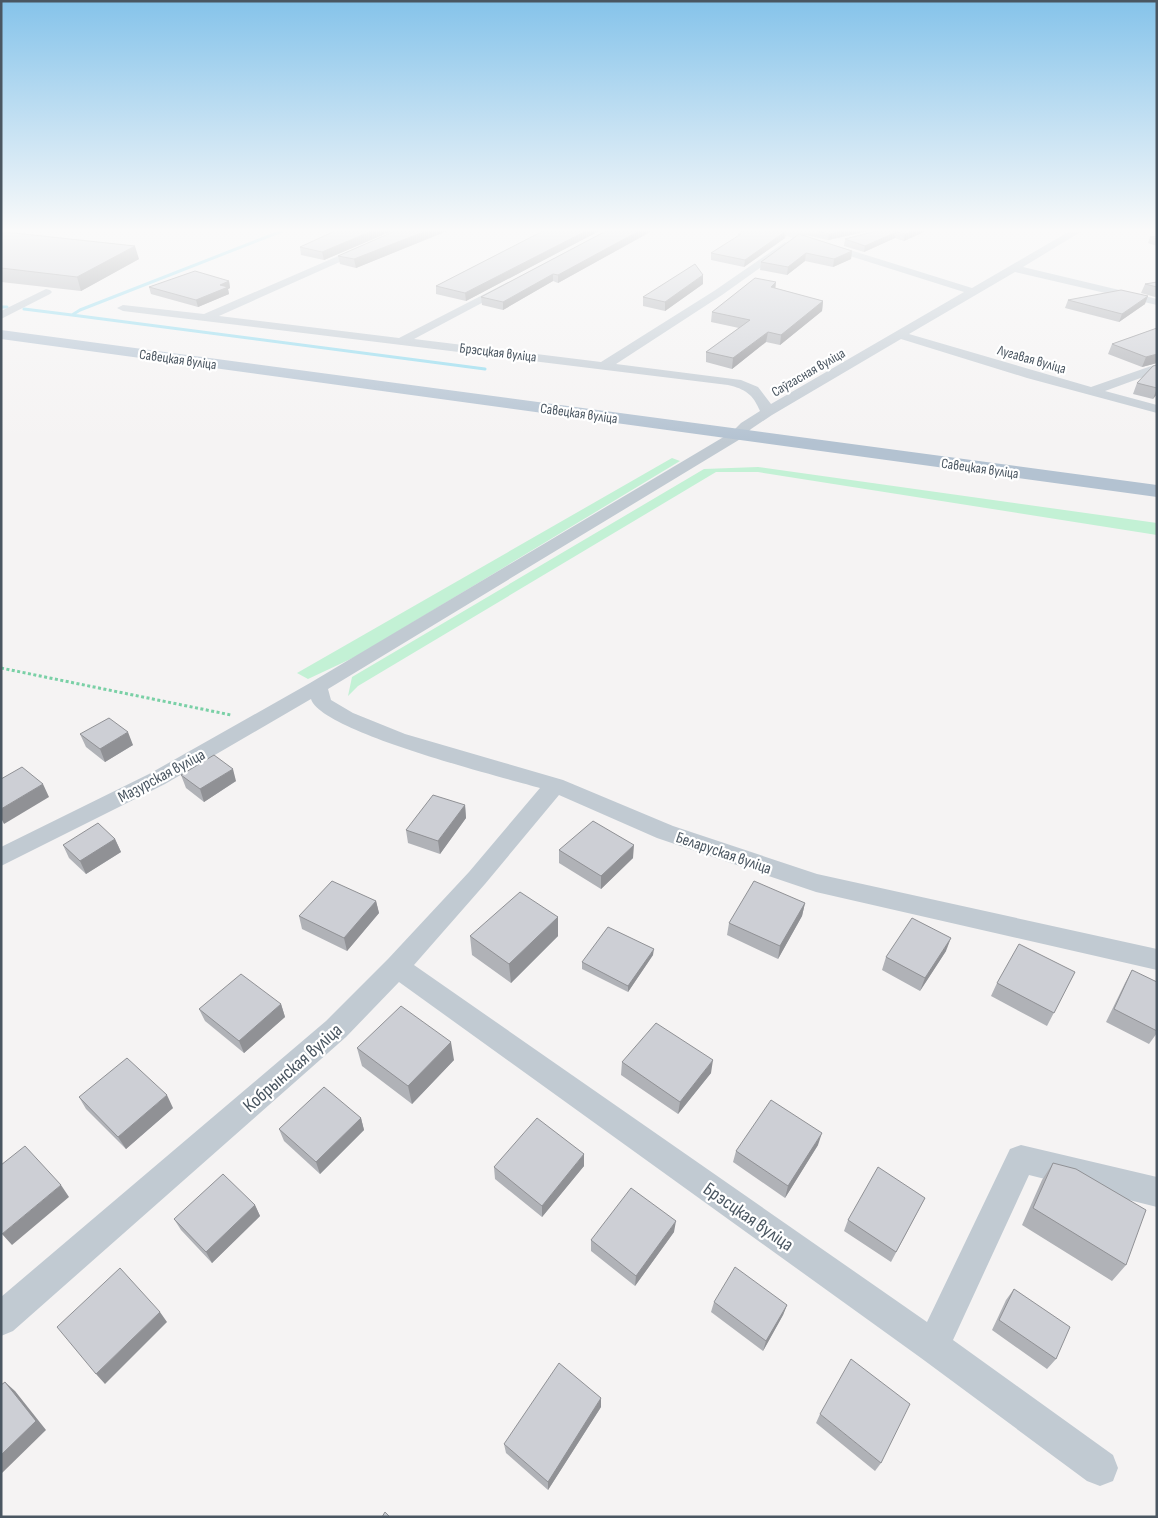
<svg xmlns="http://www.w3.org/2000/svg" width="1158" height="1518" viewBox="0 0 1158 1518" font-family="'Sofia Sans Condensed',sans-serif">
	<rect width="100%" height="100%" fill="#f5f3f3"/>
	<path fill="#c3f1d5" d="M672 458 680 461 357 656 308 679 297 673Z
		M758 467 1157 523V535L758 472H716L358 686 348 696 352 677 704 469Z"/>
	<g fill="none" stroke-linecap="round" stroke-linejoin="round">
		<path stroke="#90daee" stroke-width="3" d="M282 231 80 310 72 315 485 369
			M1 307H7
			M24 309 72 315"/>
		<path stroke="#7ad0a6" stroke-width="3" stroke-dasharray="3 2.5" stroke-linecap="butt" d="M1 668 231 715"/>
		<path fill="#c1cad2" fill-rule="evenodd" d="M396 231H409L219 316 399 338 508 282 514 285 512 287 414 339 601 362 714 291 785 242 790 245 789 247 722 295 616 364 741 380 758 387 771 404 964 292 777 233 775 231H789L972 288 1070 231H1082L1023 267 1157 299V305L1015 272 909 334 1091 387 1157 364V372L1105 391 1157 405V413L1027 378 901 339 772 415 751 429 742 438 328 689 331 700 353 713 405 734 563 780 673 826 817 874 1157 949V970L816 892 657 838 559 795 485 884 414 965 927 1322 1010 1149 1021 1145 1157 1177V1207L1029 1175 953 1340 1113 1455 1118 1468 1113 1481 1100 1486 1087 1481 921 1358 399 982 346 1037 13 1331 1 1336V1297L326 1021 388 959 469 872 540 788C502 777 321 732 311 699L165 784 1 866V847L149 774 310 683 732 432 741 423 760 411C753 394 745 389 728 385L123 311 117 308 123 305 204 314Z
			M46 289 50 290 52 292 50 294 1 319V311Z"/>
		<path fill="#b3c2d1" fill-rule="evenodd" d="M1 330 1157 485V497L1 339Z"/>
	</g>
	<path fill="#b0b2b7" d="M335 231H392L324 260 301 255 300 247Z
		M395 231H447L356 268 340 264 338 256Z
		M543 231H599L466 301 436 294V286Z
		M606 231H652L558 283 553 281 503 310 482 305 481 297Z
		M786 231 785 238 744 267 711 260V253L738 237V234Z
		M786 231H869L828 240Z
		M876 231H926L904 241 895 238 864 252 844 246 845 239Z
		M1 234 139 259 81 291 1 282Z
		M799 234 852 251 851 259 833 267 805 261 787 275 760 270 761 262Z
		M1157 236V246L1148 243 1150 237Z
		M229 281 230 288 228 289 229 294 198 307 151 294 149 287Z
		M1157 282V296L1155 297 1141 293 1145 284Z
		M703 284 665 311 643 306V297Z
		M775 288 823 301 822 311 780 345 766 342 732 369 706 362V352L739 328 711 322 712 312Z
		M1068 300 1145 304 1119 322 1065 308Z
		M1157 328V363L1142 367 1108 354 1112 344Z
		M1157 365V394L1153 399 1133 394 1137 383Z
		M80 734 133 745 105 762 86 747Z
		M181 775 236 781 204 802 186 788Z
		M465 805 466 818 440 854 408 843 406 830Z
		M115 839 121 852 86 874 69 858 63 845Z
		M559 850 633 858 601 889 559 863Z
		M376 901 379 913 347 951 302 929 299 916Z
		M805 903 802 916 778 959 727 935 729 923Z
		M558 917V936L511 983 472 955 470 936Z
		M946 951 920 991 882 970 886 957Z
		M653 955 628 992 582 969V962Z
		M1132 970 1157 1031V1033L1149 1044 1106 1022 1125 983Z
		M1075 972 1047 1026 991 996 997 983Z
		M281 1004 285 1017 244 1053 205 1021 199 1009Z
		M357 1048 454 1060 412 1104 362 1066Z
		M622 1062 711 1073 678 1114 621 1075Z
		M79 1097 173 1108 126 1149 86 1109Z
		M361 1118 364 1130 320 1174 284 1141 279 1129Z
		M818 1145 785 1198 733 1162 736 1151Z
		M1053 1163 1126 1265 1112 1281 1022 1225 1042 1180Z
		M584 1166 542 1217 495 1179 494 1167Z
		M925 1198 891 1262 844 1231 848 1220Z
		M255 1205 260 1216 212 1263 181 1230 174 1219Z
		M674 1232 635 1286 591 1251V1240Z
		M1014 1289 1056 1359 1047 1369 992 1330 1006 1300Z
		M714 1302 787 1305 783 1315 763 1351 711 1312Z
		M601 1407 548 1490 506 1453 504 1444Z
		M820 1414 881 1463 875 1471 816 1423Z"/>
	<path fill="#909195" d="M372 231H392L324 260 322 252Z
		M426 231H447L356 268 354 259Z
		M586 231H599L466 301 465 293Z
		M639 231H652L558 283V275Z
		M786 231 785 238 744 267 745 260Z
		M841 231H869L828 240 829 234Z
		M913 231H926L904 241 905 234Z
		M896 232 895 238 864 252 865 246Z
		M135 246 139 259 81 291 77 277Z
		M852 251 851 259 833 267 834 259Z
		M806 253 805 261 787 275 788 267Z
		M553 274V281L503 310V302Z
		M703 275V284L665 311V302Z
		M229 281 230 288 228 289 229 294 198 307 196 300 220 285Z
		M776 282 775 292 771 287Z
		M1148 296 1145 304 1119 322 1122 314Z
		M823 301 822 311 780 345 781 335Z
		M768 332 766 342 732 369 733 358Z
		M1157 354V363L1142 367 1146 357Z
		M1157 388V394L1153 399Z
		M128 732 133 745 105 762 100 749Z
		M233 769 236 781 204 802 200 789Z
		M43 784 49 797 4 824 1 818V809Z
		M465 805 466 818 440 854 438 841Z
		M115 839 121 852 86 874 80 861Z
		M634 845 633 858 601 889V876Z
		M376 901 379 913 347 951 344 938Z
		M805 903 802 916 778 959 780 946Z
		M558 917V936L511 983 509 964Z
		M951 938 946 951 920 991 925 978Z
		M654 949 653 955 628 992V986Z
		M281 1004 285 1017 244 1053 239 1041Z
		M451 1042 454 1060 412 1104 408 1086Z
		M713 1060 711 1073 678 1114 680 1102Z
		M167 1095 173 1108 126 1149 118 1137Z
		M361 1118 364 1130 320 1174 316 1162Z
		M822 1133 818 1145 785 1198 788 1186Z
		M584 1154V1166L542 1217V1206Z
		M61 1185 69 1197 12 1245 2 1234Z
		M255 1205 260 1216 212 1263 206 1252Z
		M676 1221 674 1232 635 1286 636 1276Z
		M787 1305 783 1315 763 1351 766 1341Z
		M160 1312 167 1322 105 1384 96 1374Z
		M5 1382 15 1391 46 1430 1 1474V1455Z
		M601 1398V1407L548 1490V1482Z"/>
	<path fill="#cdcfd5" stroke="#909195" d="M335 231H372L322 252 300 247Z
		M395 231H426L354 259 338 256Z
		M543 231H586L465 293 436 286Z
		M606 231H639L558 275 553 274 503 302 481 297Z
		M742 231H786L745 260 711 253 741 234H738Z
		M816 231H841L829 234Z
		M876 231H913L905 234 896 232 865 246 845 239Z
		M5 232 135 246 77 277 1 268V234Z
		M799 234 852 251 834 259 806 253 788 267 761 262Z
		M1157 236V239L1150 237Z
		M695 264 703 275 665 302 643 297Z
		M195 271 229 281 220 285 228 287 196 300 149 287Z
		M755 278 776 282 771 287 823 301 781 335 768 332 733 358 706 352 750 320 712 312Z
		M1157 282V287L1145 284Z
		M1121 290 1148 296 1122 314 1068 300Z
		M1157 328V354L1146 357 1112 344Z
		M1157 365V388L1137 383 1153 366Z
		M109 718 128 732 100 749 80 734Z
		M214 755 233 769 200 789 181 775Z
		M22 767 43 784 1 809V779Z
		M433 795 465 805 438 841 406 830Z
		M593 821 634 845 601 876 559 850Z
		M98 823 115 839 80 861 63 845Z
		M332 881 376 901 344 938 299 916Z
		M754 881 805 903 780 946 729 923Z
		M520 892 558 917 509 964 470 936Z
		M912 918 951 938 925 978 886 957Z
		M608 927 654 949 628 986 582 962Z
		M1019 944 1075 972 1054 1013 997 983Z
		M1132 970 1157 982V1031L1114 1009Z
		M241 974 281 1004 239 1041 199 1009Z
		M401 1006 451 1042 408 1086 357 1048Z
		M656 1023 713 1060 680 1102 622 1062Z
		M127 1058 167 1095 118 1137 79 1097Z
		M324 1087 361 1118 316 1162 279 1129Z
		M771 1100 822 1133 788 1186 736 1151Z
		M537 1118 584 1154 542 1206 494 1167Z
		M25 1146 61 1185 2 1234 1 1233V1165Z
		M1053 1163 1076 1169 1146 1210 1126 1265 1033 1208Z
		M878 1167 925 1198 896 1252 848 1220Z
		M223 1174 255 1205 206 1252 174 1219Z
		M631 1188 676 1221 636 1276 591 1240Z
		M735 1267 787 1305 766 1341 714 1302Z
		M120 1268 160 1312 96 1374 57 1327Z
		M1014 1289 1070 1327 1056 1359 999 1320Z
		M851 1359 910 1404 881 1463 820 1414Z
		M559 1363 601 1398 548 1482 504 1444Z
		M5 1382 36 1421 1 1455V1385Z
		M385 1512 390 1517H382Z"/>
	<linearGradient id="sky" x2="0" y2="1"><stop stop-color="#85c3ea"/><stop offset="0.52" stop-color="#fafafa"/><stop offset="1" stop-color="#fafafa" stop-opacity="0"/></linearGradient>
	<rect width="1158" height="443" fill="url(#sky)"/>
	<g text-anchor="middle" stroke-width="4.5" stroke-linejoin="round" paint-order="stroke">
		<g font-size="14" fill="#4a5661" stroke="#fff">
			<text transform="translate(498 352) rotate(7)" y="5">Брэсцкая вуліца</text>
			<text transform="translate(178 359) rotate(8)" y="5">Савецкая вуліца</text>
			<text transform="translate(1032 359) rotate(16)" y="5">Лугавая вуліца</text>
			<text transform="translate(808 372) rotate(-30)" y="5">Саўгасная вуліца</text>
			<text transform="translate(579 413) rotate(8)" y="5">Савецкая вуліца</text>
			<text transform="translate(980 468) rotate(8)" y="5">Савецкая вуліца</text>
		</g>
		<g font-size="16" fill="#4a5661" stroke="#fff">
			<text transform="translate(161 775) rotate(-28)" y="6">Мазурская вуліца</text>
			<text transform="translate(724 852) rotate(19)" y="6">Беларуская вуліца</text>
		</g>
		<g font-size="19" fill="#4a5661" stroke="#fff">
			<text transform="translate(292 1067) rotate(-41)" y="7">Кобрынская вуліца</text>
			<text transform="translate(749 1216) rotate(35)" y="7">Брэсцкая вуліца</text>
		</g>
	</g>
	<rect width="1158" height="1518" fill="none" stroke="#4a5661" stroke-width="5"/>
</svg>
